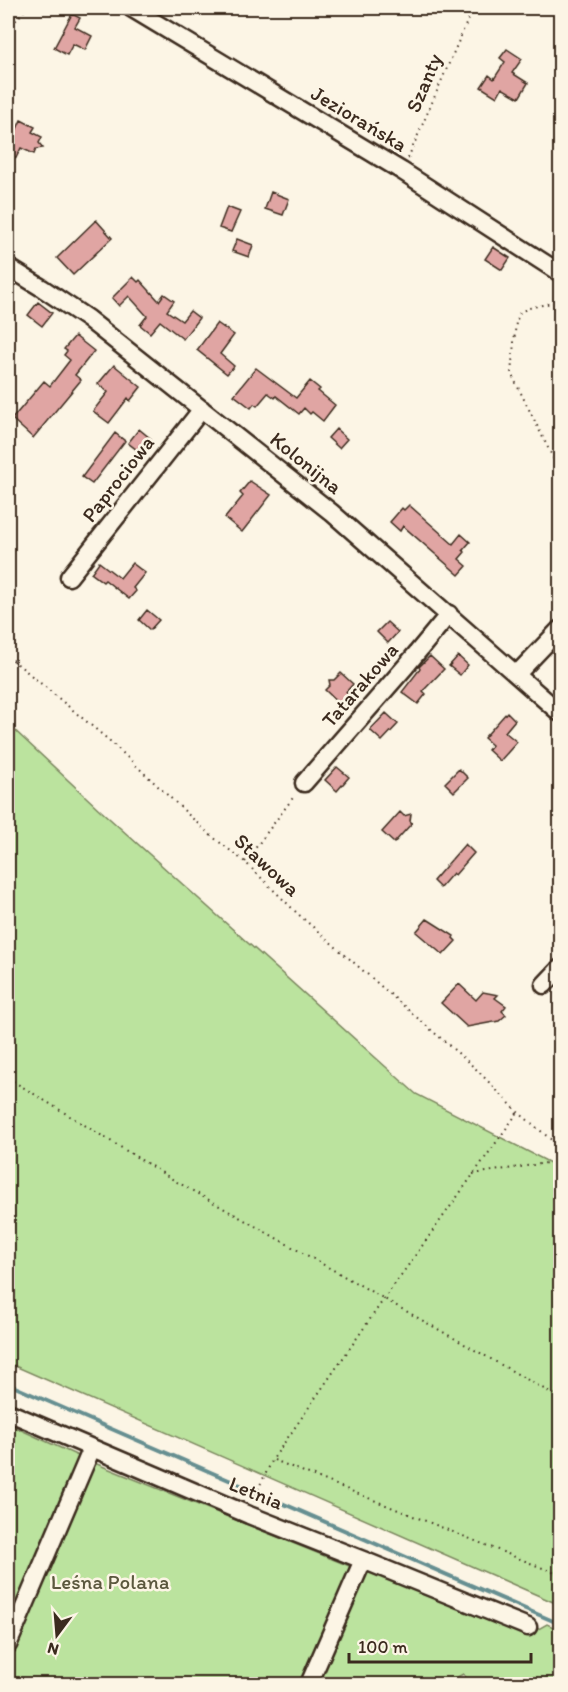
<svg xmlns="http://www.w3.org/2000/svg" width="568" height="1692" viewBox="0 0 568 1692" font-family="Itim,sans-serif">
	<rect width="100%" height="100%" fill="#fcf5e5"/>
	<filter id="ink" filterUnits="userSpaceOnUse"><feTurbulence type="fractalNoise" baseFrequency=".0167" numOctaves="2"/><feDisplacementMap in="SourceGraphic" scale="12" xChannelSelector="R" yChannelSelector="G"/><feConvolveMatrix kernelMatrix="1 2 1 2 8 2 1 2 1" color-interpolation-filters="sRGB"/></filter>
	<g filter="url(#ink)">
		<path fill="#bbe39e" stroke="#7b865e" stroke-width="1.5" d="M8 724 100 810 416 1094 560 1168V1605L8 1363Z
			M8 1424 87 1460 352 1567 303 1684H8Z
			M371 1570 526 1636 547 1624 560 1630V1684H472L463 1674 445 1684H314L362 1579Z"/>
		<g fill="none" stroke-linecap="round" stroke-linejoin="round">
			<path stroke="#668f91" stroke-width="4" d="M8 1384 560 1624"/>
		</g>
		<path fill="#e0a5a3" stroke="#3b2a1e" stroke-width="1.5" d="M72 14 80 18 75 27 92 36 85 50 73 44 67 55 54 48Z
			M507 49 522 59 512 73 528 83 519 98 502 88 497 97 481 87 489 75 494 79 505 62 500 58Z
			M21 120 35 127 32 132 42 137 39 143 43 148 36 149 34 154 21 148 16 158 8 153V149Z
			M271 192 289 199 283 215 265 209Z
			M227 207 240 212 231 232 219 228Z
			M96 220 112 238 73 275 57 258Z
			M237 239 253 245 249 257 232 251Z
			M493 247 510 258 502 270 485 259Z
			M133 277 138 282 140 280 159 301 164 294 174 301 167 311 182 321 190 311 199 318 183 339 160 321 150 333 140 325 147 316 129 296 119 306 112 298Z
			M38 302 52 313 42 326 28 315Z
			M217 323 234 335 220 354 234 366 227 374 197 350Z
			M75 336 94 351 75 375 81 380 33 438 12 419 44 381 50 386 70 360 64 355 67 351 64 349Z
			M114 365 141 387 130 401 128 398 109 423 93 411 108 392 98 384Z
			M256 368 296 398 310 381 320 389 318 391 335 405 323 421 312 412 310 414 304 408 299 414 276 396 275 398 268 393 257 406 254 404 251 408 234 395Z
			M139 429 151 439 141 453 128 443Z
			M336 429 347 439 339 448 328 438Z
			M115 433 125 441 92 484 82 477Z
			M250 481 271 495 242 532 225 518 243 496 240 493Z
			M409 505 453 544 461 534 470 542 463 550 465 552 459 559 467 566 459 575 403 526 400 531 390 522 402 508 404 510Z
			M99 562 120 578 132 563 145 573 133 588 136 591 129 599 105 580 103 582 91 573Z
			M147 610 159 620 150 630 139 620Z
			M387 622 398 632 388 643 377 632Z
			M430 656 444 669 423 691 426 694 418 704 402 692 420 669 419 667Z
			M458 656 468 665 460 675 449 666Z
			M341 673 353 684 346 692 352 699 344 708 325 690 330 685 329 680H334Z
			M507 712 515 720 505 732 517 742 500 761 488 750 492 745 484 738Z
			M386 713 398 724 382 741 370 730Z
			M337 767 349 777 337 791 325 780Z
			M459 769 468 778 454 792 445 783Z
			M400 812 404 816 411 814 410 821 412 823 394 843 382 832Z
			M465 844 474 853 455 875 453 873 440 888 433 881Z
			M427 919 454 936 453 938 456 941 443 955 416 932Z
			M459 984 476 1000 483 992 498 995 495 998 506 1006 502 1011 506 1015 499 1021 467 1027 441 1003Z"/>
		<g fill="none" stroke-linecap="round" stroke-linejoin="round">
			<defs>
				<path id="minor" d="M131 8 402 171 560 273
					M8 267 42 288 88 319 331 512 560 713
					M69 577 202 409
					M517 674 560 629
					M304 783 406 666 449 614
					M544 985 560 968
					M8 1412 249 1515 363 1560 309 1684
					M363 1560 528 1627
					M8 1645 92 1448"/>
			</defs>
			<use href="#minor" stroke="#3b2a1e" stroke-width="21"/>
			<path stroke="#3b2a1e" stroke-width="2" stroke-dasharray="1.5 4.5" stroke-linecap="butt" d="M8 30 26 8
				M408 158 473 8
				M560 301 529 308 520 312 516 322 511 373 557 466 560 471
				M8 656 111 742 209 834 245 862 298 914 475 1068 518 1112 560 1147
				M8 664 15 662
				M245 862 295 795
				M8 1078 177 1182 560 1398
				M473 1174 560 1161
				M274 1460 560 1575
				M254 1501 261 1483 273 1459 384 1299 518 1112"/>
			<use href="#minor" stroke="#fcf5e5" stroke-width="16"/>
		</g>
	</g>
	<g text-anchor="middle" stroke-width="5" stroke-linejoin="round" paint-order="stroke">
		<g font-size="21" fill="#3b2a1e" stroke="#fcf5e5">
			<text transform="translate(424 83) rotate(-67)" y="7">Szanty</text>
			<text transform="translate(359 119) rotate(31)" y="7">Jeziorańska</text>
			<text transform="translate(306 463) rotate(39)" y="7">Kolonijna</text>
			<text transform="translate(118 479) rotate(-52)" y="7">Paprociowa</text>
			<text transform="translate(360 685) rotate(-49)" y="7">Tatarakowa</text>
			<text transform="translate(267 865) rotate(43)" y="7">Stawowa</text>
			<text transform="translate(256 1493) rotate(22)" y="7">Letnia</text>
		</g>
		<g font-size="21" fill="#5b583e" stroke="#fcf5e5">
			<text x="110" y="1589">Leśna Polana</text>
		</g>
	</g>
	<rect width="568" height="1692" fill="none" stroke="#fcf5e5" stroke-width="30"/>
	<rect x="15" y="15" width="538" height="1662" fill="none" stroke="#3b2a1e" stroke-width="2" filter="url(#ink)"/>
	<g transform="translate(57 1635) rotate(196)" stroke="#fcf5e5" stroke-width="4.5" paint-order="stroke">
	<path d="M0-4.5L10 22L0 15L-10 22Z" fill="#3b2a1e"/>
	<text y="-9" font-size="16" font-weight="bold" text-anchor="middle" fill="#3b2a1e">N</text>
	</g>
	<path d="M349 1653v9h182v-9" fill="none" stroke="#3b2a1e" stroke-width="3"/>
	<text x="358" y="1653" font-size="18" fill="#3b2a1e" stroke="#fcf5e5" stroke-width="4.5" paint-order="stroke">100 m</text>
</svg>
